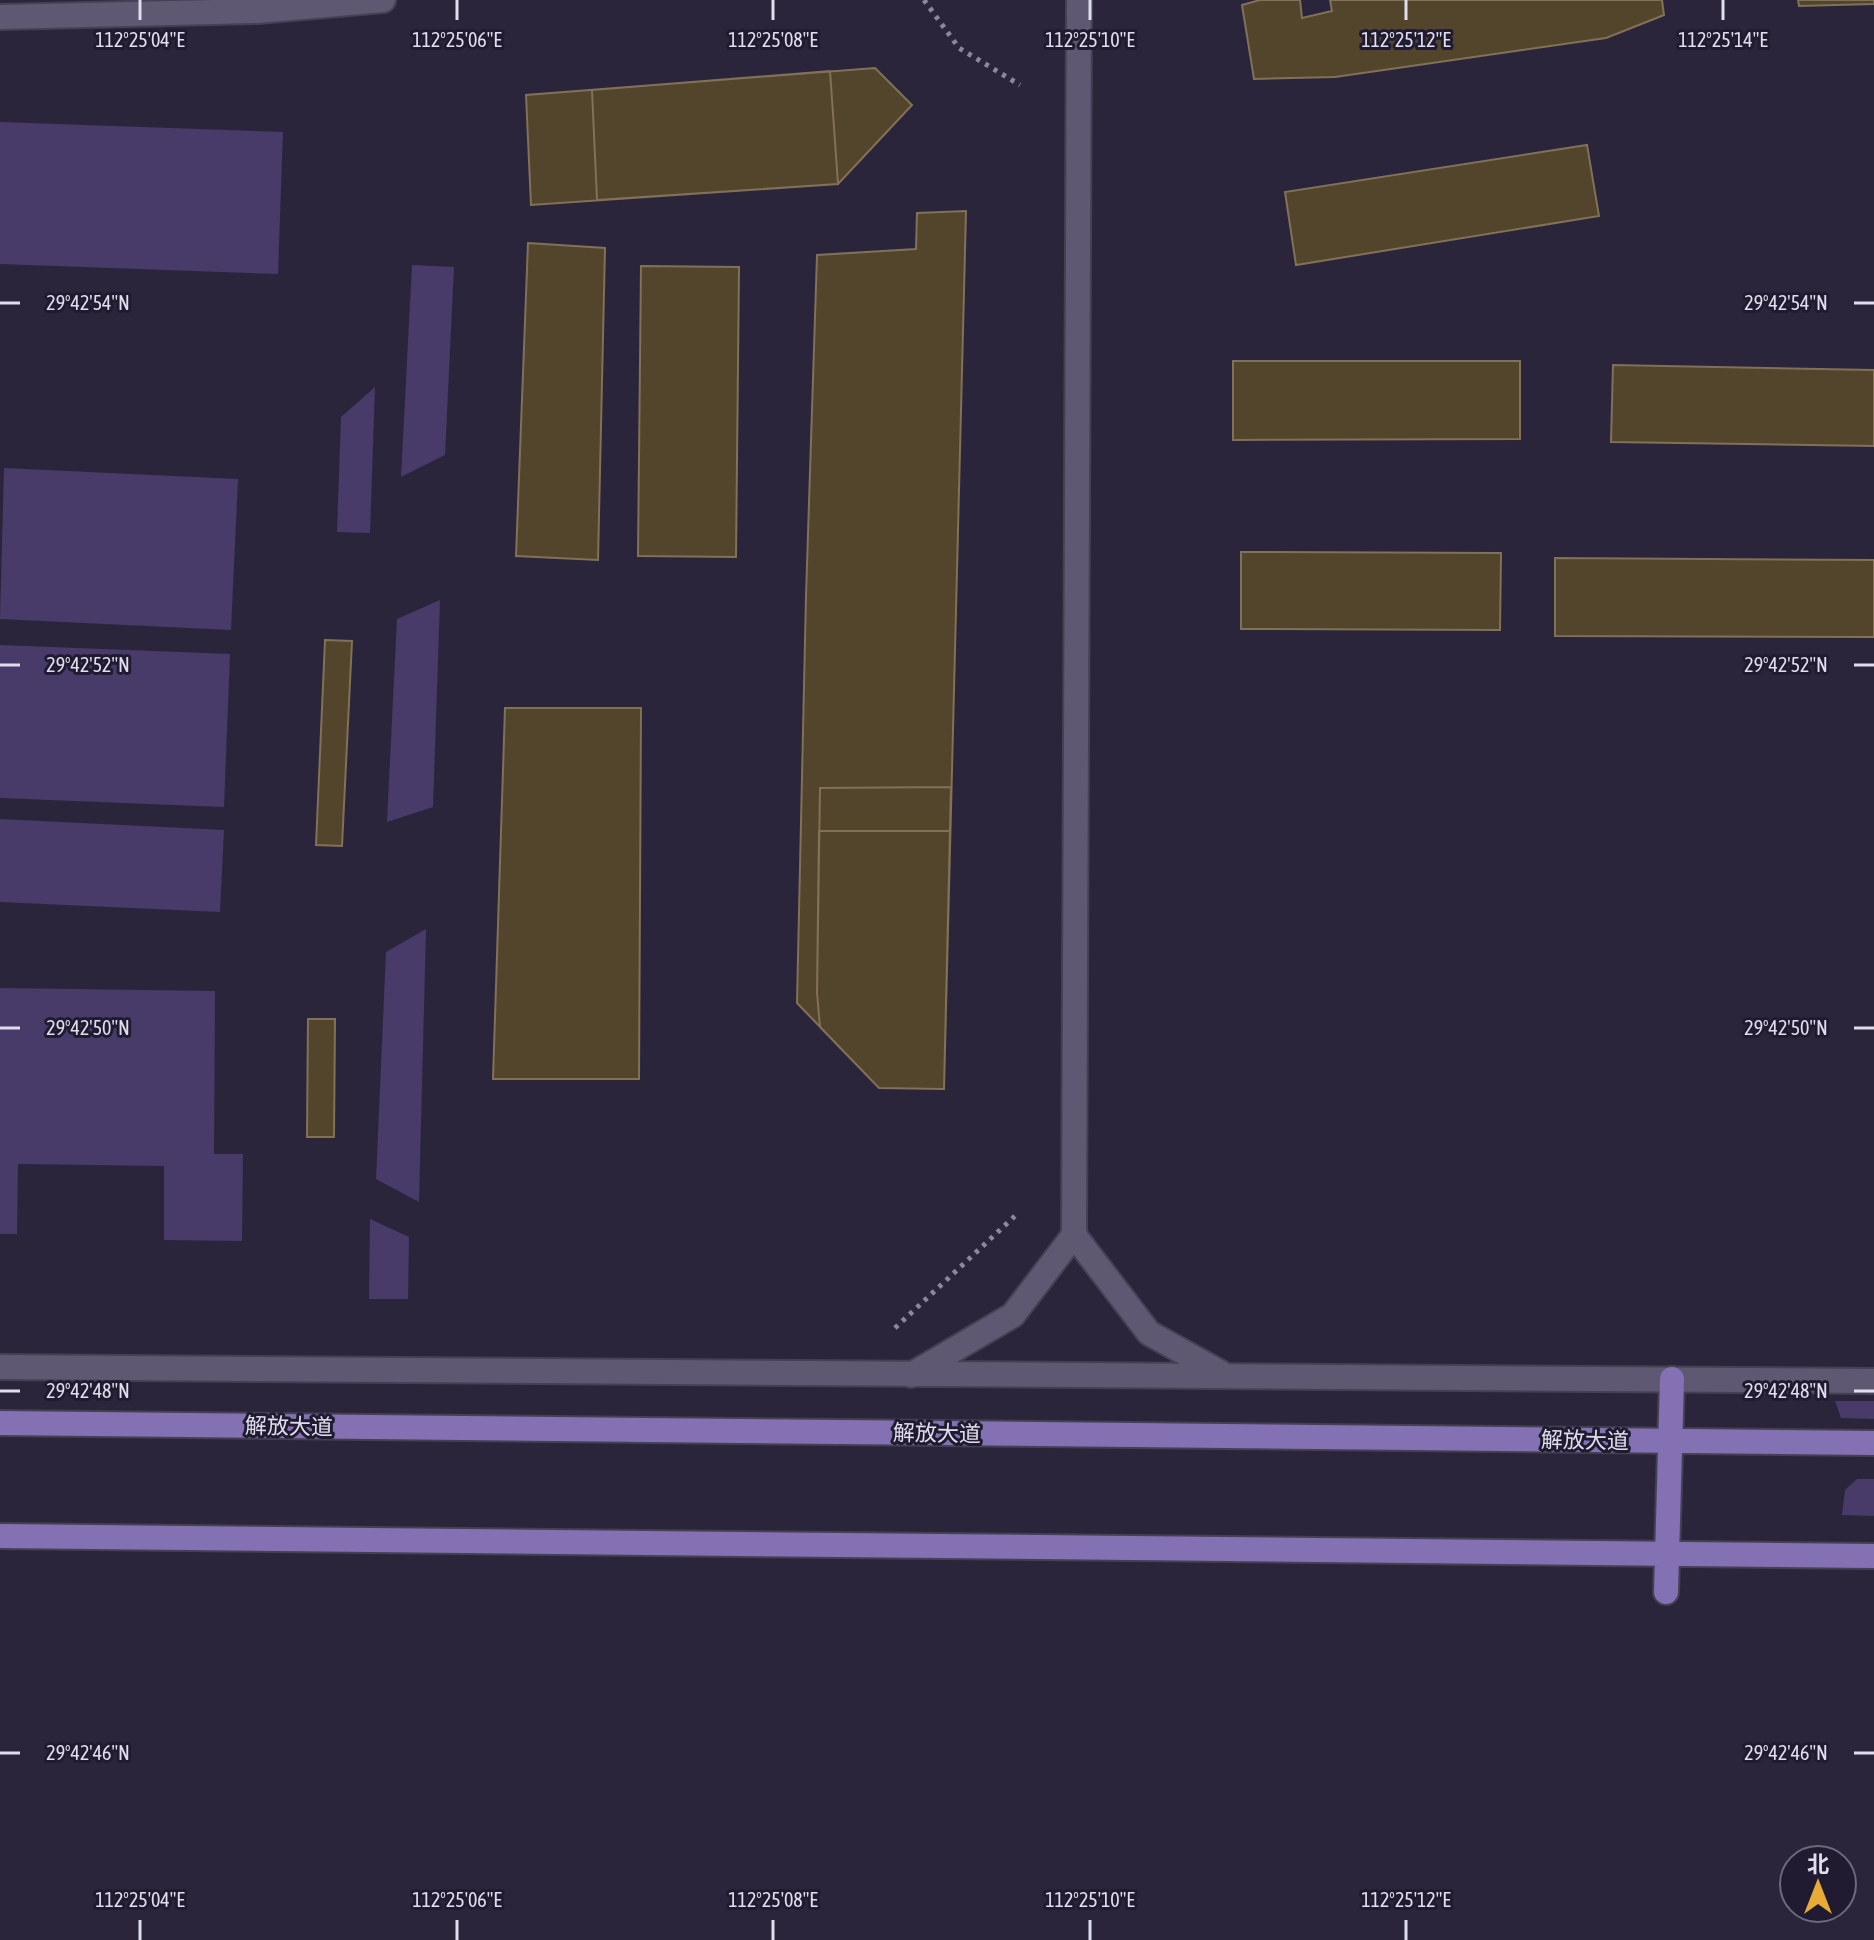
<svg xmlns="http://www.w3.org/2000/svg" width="1874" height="1940" viewBox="0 0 1874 1940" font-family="'Asap Condensed','Noto Sans SC',sans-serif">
	<rect width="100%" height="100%" fill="#2b253c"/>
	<path fill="#483a69" d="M0 122 283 132 278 274 0 264Z
		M412 265 454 267 445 455 401 477Z
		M375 387 370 533 337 532 341 417Z
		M4 468 238 479 231 630 0 619Z
		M440 600 433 807 387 822 397 619Z
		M0 645 230 654 224 807 0 798Z
		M0 819 224 830 220 912 0 902Z
		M426 929 419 1202 376 1179 386 952Z
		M0 988 215 991 214 1154H243L242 1241 164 1240V1166L18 1164 17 1234H0Z
		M370 1219 409 1237 408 1299H369Z
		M1835 1401H1874V1419L1841 1418Z
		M1857 1479H1874V1516L1842 1515 1845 1490Z"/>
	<path fill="#53442c" stroke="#817157" stroke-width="2" d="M1260 0H1300L1302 18 1332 11 1330 0H1662L1664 15 1606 38 1335 77 1254 79 1242 5Z
		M1798 0H1874V4L1799 6Z
		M875 68 912 105 838 184 531 205 526 95Z
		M830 71 838 184 597 200 592 90Z
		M1587 145 1599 216 1296 265 1285 192Z
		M966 211 944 1089 879 1088 797 1003 806 596 817 255 916 249 917 213Z
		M528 243 605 248 598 560 516 556Z
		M641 266 739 267 736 557 638 556Z
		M1233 361H1520V439L1233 440Z
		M1613 365 1874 370V446L1611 442Z
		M1241 552 1501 553 1500 630 1241 629Z
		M1555 558 1874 560V637L1555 636Z
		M325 640 352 641 342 846 316 845Z
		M505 708H641L639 1079H493Z
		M951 787 944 1089 879 1088 820 1027 817 993 820 788Z
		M819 831H950L944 1089 879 1088 820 1027 817 993Z
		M308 1019H335L334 1137H307Z"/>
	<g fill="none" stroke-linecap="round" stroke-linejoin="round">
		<defs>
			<path id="minor" d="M0 17 258 11 383 0
				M1074 1235 1149 1333 1221 1373
				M0 1367 1874 1381
				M911 1375 1013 1315 1074 1235 1079 0"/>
			<path id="major" d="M0 1423 1874 1443
				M0 1536 1874 1556
				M1666 1592 1672 1379"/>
		</defs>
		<use href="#minor" stroke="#454052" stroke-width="28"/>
		<use href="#major" stroke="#454052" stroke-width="28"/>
		<path stroke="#8c879a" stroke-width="5" stroke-dasharray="4 6" stroke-linecap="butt" d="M924 0 959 48 1020 85
			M895 1328 1016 1215"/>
		<use href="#minor" stroke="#5e5872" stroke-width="24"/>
		<use href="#major" stroke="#8371b3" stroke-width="24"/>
	</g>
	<path fill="none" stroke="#e0ddec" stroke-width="3" d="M140 0V20M457 0V20M773 0V20M1090 0V20M1406 0V20M1723 0V20M0 303H20M1854 303H1874M0 665H20M1854 665H1874M0 1028H20M1854 1028H1874M0 1391H20M1854 1391H1874M0 1753H20M1854 1753H1874M140 1920V1940M457 1920V1940M773 1920V1940M1090 1920V1940M1406 1920V1940"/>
	<g text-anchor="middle" stroke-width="6" stroke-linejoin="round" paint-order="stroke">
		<g font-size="22" fill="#e0ddec" stroke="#211b31">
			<text transform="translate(289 1426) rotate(1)" y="8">解放大道</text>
			<text transform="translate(937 1433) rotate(1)" y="8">解放大道</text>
			<text transform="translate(1585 1440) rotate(1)" y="8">解放大道</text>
		</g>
	</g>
	<g font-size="20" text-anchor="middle" fill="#e0ddec" stroke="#211b31" stroke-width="6" stroke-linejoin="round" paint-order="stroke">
		<text x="140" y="47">112°25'04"E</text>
		<text x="457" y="47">112°25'06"E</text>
		<text x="773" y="47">112°25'08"E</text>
		<text x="1090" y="47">112°25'10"E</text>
		<text x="1406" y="47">112°25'12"E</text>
		<text x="1723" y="47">112°25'14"E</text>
		<text x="88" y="310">29°42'54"N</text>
		<text x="1786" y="310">29°42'54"N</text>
		<text x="88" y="672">29°42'52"N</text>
		<text x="1786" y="672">29°42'52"N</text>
		<text x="88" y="1035">29°42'50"N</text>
		<text x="1786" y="1035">29°42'50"N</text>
		<text x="88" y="1398">29°42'48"N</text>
		<text x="1786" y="1398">29°42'48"N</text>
		<text x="88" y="1760">29°42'46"N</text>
		<text x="1786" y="1760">29°42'46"N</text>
		<text x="140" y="1907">112°25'04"E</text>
		<text x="457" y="1907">112°25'06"E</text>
		<text x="773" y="1907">112°25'08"E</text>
		<text x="1090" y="1907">112°25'10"E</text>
		<text x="1406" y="1907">112°25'12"E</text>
	</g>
	<g transform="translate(1818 1884)"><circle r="38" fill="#211b31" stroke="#6d697c" stroke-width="2"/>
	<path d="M0-6L14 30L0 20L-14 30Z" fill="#e8ab37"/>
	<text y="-12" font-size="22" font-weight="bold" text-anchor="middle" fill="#e0ddec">北</text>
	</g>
</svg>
